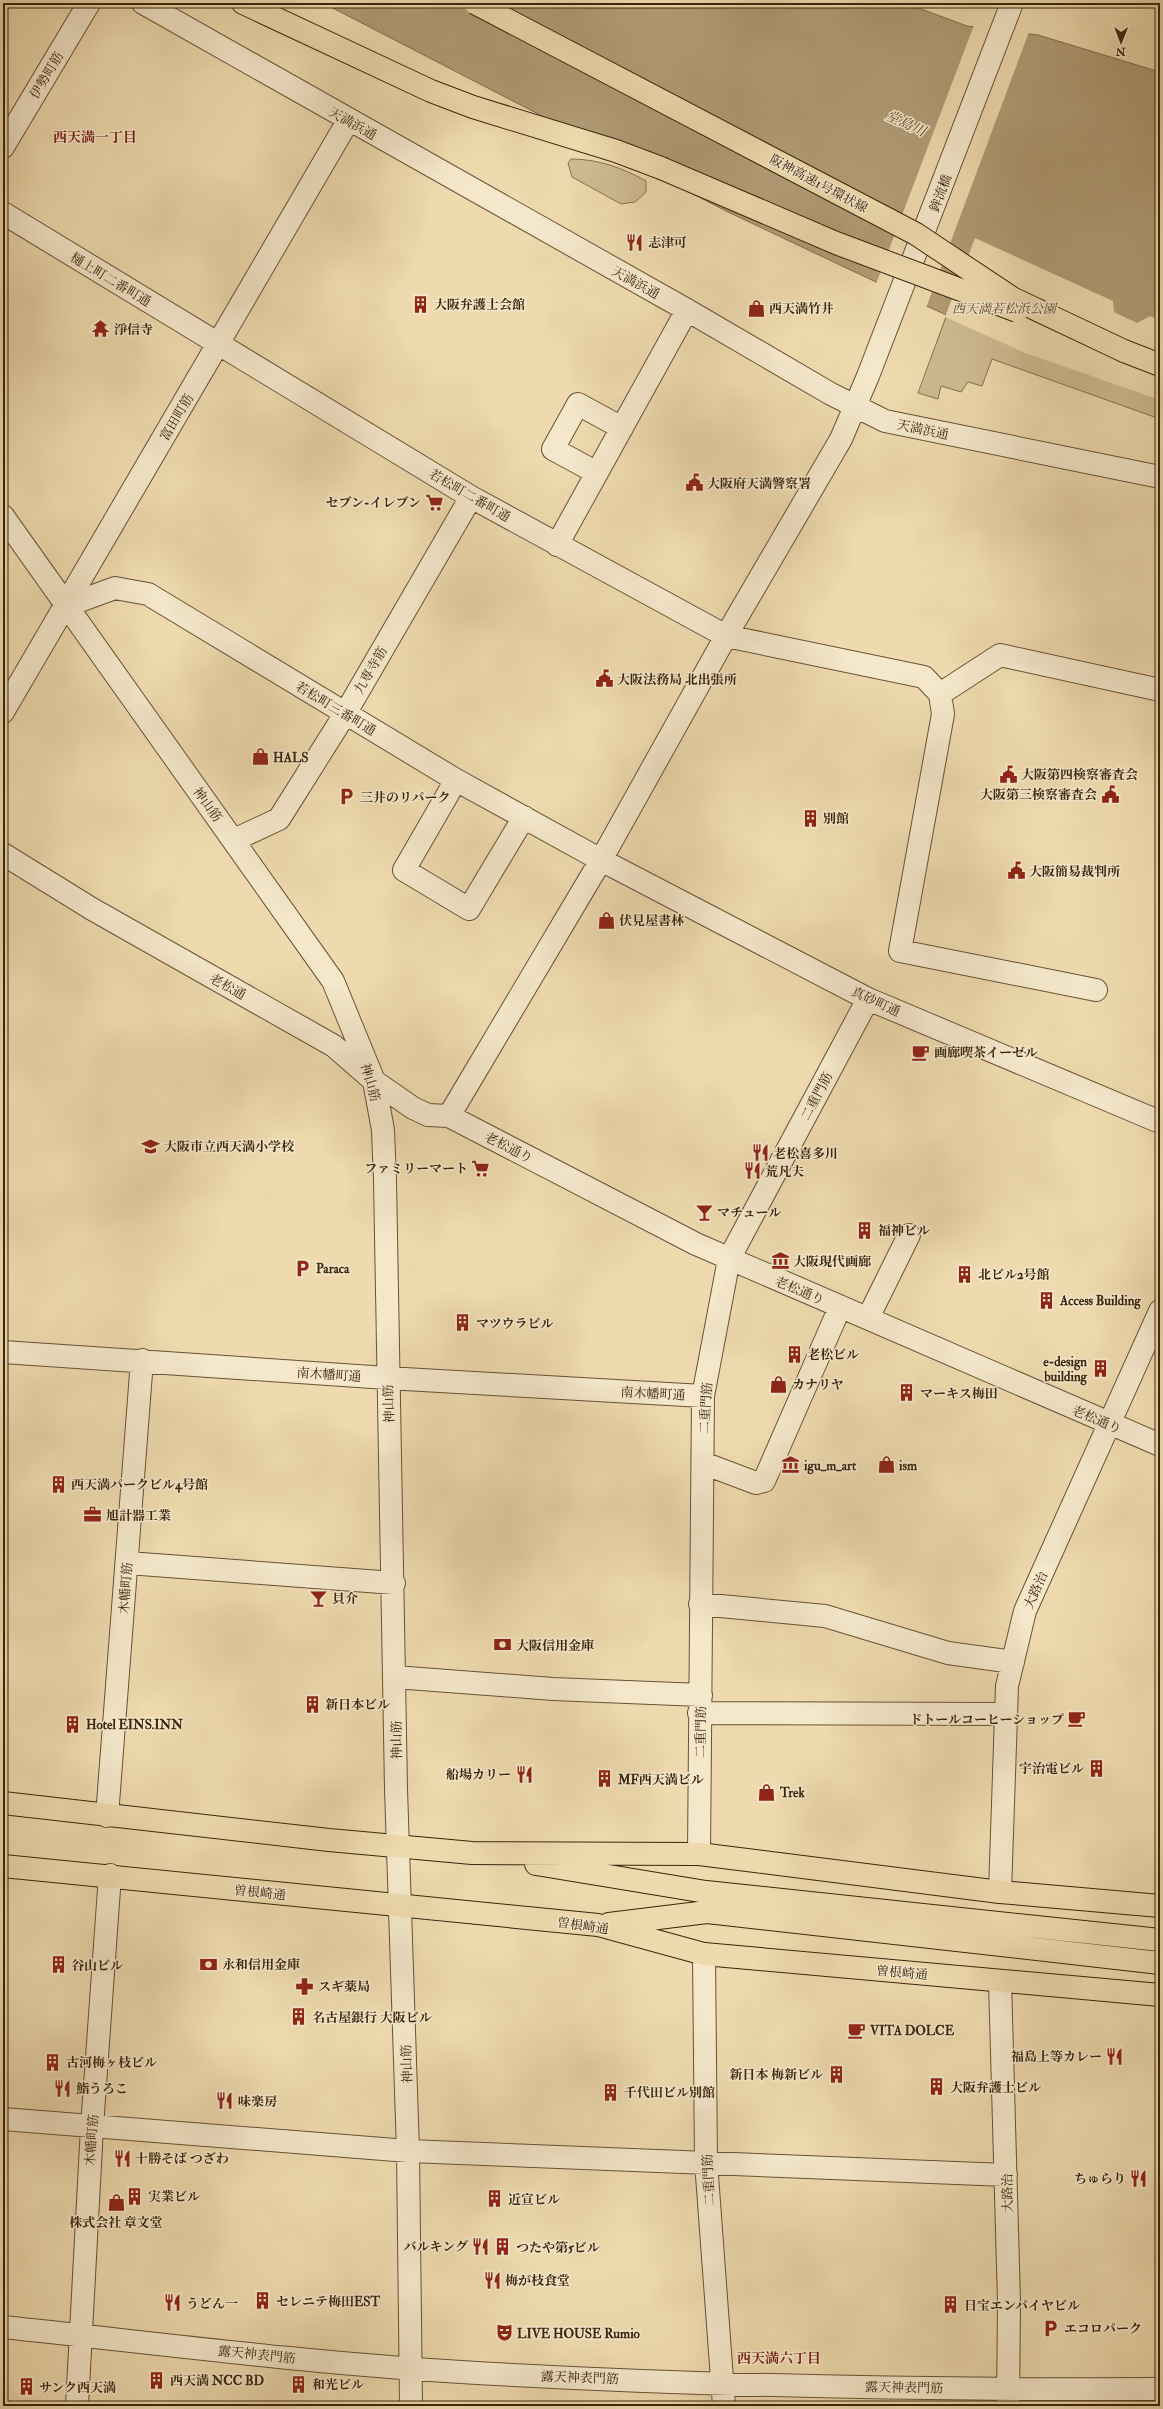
<svg xmlns="http://www.w3.org/2000/svg" width="1163" height="2409" viewBox="0 0 1163 2409" font-family="'IM FELL Double Pica','Noto Serif JP',serif">
	<rect width="100%" height="100%" fill="#eedaae"/>
	<filter id="stains"><feTurbulence type="fractalNoise" baseFrequency=".005" numOctaves="4"/><feColorMatrix values="0 0 0 0 .2 0 0 0 0 .09 0 0 0 0 .02 0 0 0 .5 -.17"/></filter>
	<radialGradient id="worn" r=".72"><stop offset=".6" stop-color="#630" stop-opacity="0"/><stop offset="1" stop-color="#630" stop-opacity=".3"/></radialGradient>
	<path fill="#cfbb93" stroke="#847050" d="M571 159C598 159 623 168 646 181V192L635 202 621 204 572 177 568 163Z
		M975 238 1160 320V419L992 359 982 386 968 382 961 392 941 386 938 399 918 393Z"/>
	<path fill="#b19c77" stroke="#816c4d" d="M323 3H905L967 26 1038 35 1160 72V398L1028 352 931 308 728 212Z"/>
	<path fill="#eedaae" d="M974 25 1029 32 926 308 876 284Z
		M975 238 1113 301 1114 312 1137 323 1150 316 1160 320V400L1028 354 945 317Z"/>
	<g fill="none" stroke-linecap="round" stroke-linejoin="round">
		<defs>
			<path id="minor" d="M143 3 687 310 831 394 885 421 1160 477
				M3 147 89 3
				M3 213 471 497 726 636 924 677 940 694 943 714 900 951 1096 990
				M597 473 553 449 578 404 622 428
				M3 516 333 981 374 1081 383 1130 385 1180 396 1789 408 2151 411 2406
				M557 545 687 310
				M66 606 115 588 148 594 456 780 601 860 868 999 1160 1122
				M940 694 1000 655 1160 690
				M3 712 348 121
				M456 780 404 870 469 909 524 817
				M234 840 279 819 345 714 471 497
				M3 854 92 909 334 1046 374 1081 413 1108 428 1115 449 1116 696 1244 1160 1445
				M449 1116 601 860 726 636 841 439 868 376 1012 3
				M868 1318 909 1235
				M3 1352 387 1378 703 1396
				M703 1463 756 1483 764 1481 840 1307
				M128 1563 394 1583
				M700 1604 825 1616 948 1653 1013 1662
				M395 1677 553 1689 701 1695
				M699 1713 1006 1714
				M107 1816 142 1360
				M699 1854 703 1396 729 1259 868 999
				M1000 1892 1007 1686 1025 1611 1160 1311
				M704 1954 706 2162 724 2406
				M1000 1981 1009 2302 1008 2406
				M3 2119 408 2151 1006 2175
				M3 2327C155 2343 308 2363 461 2372 694 2386 927 2390 1160 2389
				M77 2406 92 2127 110 1875"/>
			<path id="highway" d="M243 3 431 91 473 107 616 151 661 168
				M1124 351 1160 365
				M3 1803 329 1840 472 1853 699 1854 1000 1892 1160 1906
				M536 1864 706 1892 1160 1940
				M3 1866 598 1925 704 1954 1160 1995
				M609 1924 707 1912 1160 1963"/>
		</defs>
		<use href="#minor" stroke="#675235" stroke-width="24"/>
		<use href="#highway" stroke="#3a250d" stroke-width="24"/>
		<use href="#minor" stroke="#f4e7ca" stroke-width="22"/>
		<use href="#highway" stroke="#eedaae" stroke-width="22"/>
		<defs>
			<path id="highway-bridge" d="M475 3 916 234 1012 298 1124 351
				M661 168 836 243 1017 311"/>
		</defs>
		<use href="#highway-bridge" stroke="#3a250d" stroke-width="24" stroke-linecap="butt"/>
		<use href="#highway-bridge" stroke="#eedaae" stroke-width="22"/>
	</g>
	<defs>
		<symbol id="restaurant-bare" viewBox="-9 -9 18 18"><path d="M-5-6h1v4h1v-4h1v4h1v-4h1v5L-1.5 .5V6h-2V.5L-5-1ZM5-6V6H3V1.5H1.5Q1.5-4 5-6Z" fill="#8f2418" stroke="#f4e7ca" stroke-width="2.5" paint-order="stroke"/></symbol>
		<symbol id="building-bare" viewBox="-9 -9 18 18"><path d="M-4-6H4V6H1V3H-1V6H-4ZM-2.5-4.3h1.7v1.8h-1.7ZM.8-4.3h1.7v1.8H.8ZM-2.5-1h1.7V.8h-1.7ZM.8-1h1.7V.8H.8Z" fill="#8f2418" stroke="#f4e7ca" stroke-width="2.5" paint-order="stroke"/></symbol>
		<symbol id="shop-bare" viewBox="-9 -9 18 18"><path d="M-5-2.5h2.3a2.7 3.5 0 0 1 5.4 0H5L5.5 6h-11ZM-1.5-2.5h3a1.5 2.3 0 0 0-3 0Z" fill="#8f2418" stroke="#f4e7ca" stroke-width="2.5" paint-order="stroke"/></symbol>
		<symbol id="temple-bare" viewBox="-9 -9 18 18"><path d="M0-6L5-2H3V0L6.5 2.5H4V6H1.5V3h-3V6H-4V2.5H-6.5L-3 0V-2H-5Z" fill="#8f2418" stroke="#f4e7ca" stroke-width="2.5" paint-order="stroke"/></symbol>
		<symbol id="civic-bare" viewBox="-9 -9 18 18"><path d="M-.6-6.5H3V-4.5H.6V-3L4-1V1h2V6H-6V1h2V-1L-.6-3ZM-1.2 2.5V6h2.4V2.5Z" fill="#8f2418" stroke="#f4e7ca" stroke-width="2.5" paint-order="stroke"/></symbol>
		<symbol id="supermarket-bare" viewBox="-9 -9 18 18"><path d="M-6-5.5h2.5l.6 2H6L4.5 2H-2.5L-4.4-4H-6ZM-1.5 3.2a1.3 1.3 0 1 0 .1 0ZM3 3.2a1.3 1.3 0 1 0 .1 0Z" fill="#8f2418" stroke="#f4e7ca" stroke-width="2.5" paint-order="stroke"/></symbol>
		<symbol id="parking-bare" viewBox="-9 -9 18 18"><path d="M-3.5-5.5H1a3.5 3.5 0 0 1 0 7H-1V5.5H-3.5ZM-1-3.4V-.6H.8a1.4 1.4 0 0 0 0-2.8Z" fill="#8f2418" stroke="#f4e7ca" stroke-width="2.5" paint-order="stroke"/></symbol>
		<symbol id="cafe-bare" viewBox="-9 -9 18 18"><path d="M-5.5-4.5H6V0H3Q3 3.5 0 3.5H-2.5Q-5.5 3.5-5.5 0ZM3-3.2v2h1.7v-2ZM-6 4.5H4V6H-6Z" fill="#8f2418" stroke="#f4e7ca" stroke-width="2.5" paint-order="stroke"/></symbol>
		<symbol id="school-bare" viewBox="-9 -9 18 18"><path d="M0-5L7-2L0 1L-7-2ZM-4 1L0 2.5L4 1V4Q0 6-4 4Z" fill="#8f2418" stroke="#f4e7ca" stroke-width="2.5" paint-order="stroke"/></symbol>
		<symbol id="bar-bare" viewBox="-9 -9 18 18"><path d="M-6-5H6L.8 .8V4.5H3.5V6h-7V4.5H-.8V.8Z" fill="#8f2418" stroke="#f4e7ca" stroke-width="2.5" paint-order="stroke"/></symbol>
		<symbol id="museum-bare" viewBox="-9 -9 18 18"><path d="M0-6L6-3V-2H-6V-3ZM-5-1h2V3h-2ZM-1-1h2V3h-2ZM3-1h2V3H3ZM-6 4H6V6H-6Z" fill="#8f2418" stroke="#f4e7ca" stroke-width="2.5" paint-order="stroke"/></symbol>
		<symbol id="office-bare" viewBox="-9 -9 18 18"><path d="M-6-3h4V-5.5h4V-3h4V5H-6ZM-1-4.5V-3h2v-1.5ZM-6 0V1H6V0Z" fill="#8f2418" stroke="#f4e7ca" stroke-width="2.5" paint-order="stroke"/></symbol>
		<symbol id="bank-bare" viewBox="-9 -9 18 18"><path d="M-6-4H6V4H-6ZM0-2.3a2.3 2.3 0 1 0 0 4.6a2.3 2.3 0 1 0 0-4.6Z" fill="#8f2418" stroke="#f4e7ca" stroke-width="2.5" paint-order="stroke"/></symbol>
		<symbol id="pharmacy-bare" viewBox="-9 -9 18 18"><path d="M-2-6h4v4h4v4h-4v4h-4v-4h-4v-4h4Z" fill="#8f2418" stroke="#f4e7ca" stroke-width="2.5" paint-order="stroke"/></symbol>
		<symbol id="theatre-bare" viewBox="-9 -9 18 18"><path d="M-5-5.5Q0-4 5-5.5V0Q5 5 0 6Q-5 5-5 0ZM-3.3-2.5H-1v1.5H-3.3ZM1-2.5H3.3v1.5H1ZM-2.8 1Q0 5.5 2.8 1Z" fill="#8f2418" stroke="#f4e7ca" stroke-width="2.5" paint-order="stroke"/></symbol>
	</defs>
	<g fill-rule="evenodd">
		<use href="#restaurant-bare" x="622" y="230" width="25" height="25"/>
		<use href="#building-bare" x="408" y="292" width="25" height="25"/>
		<use href="#shop-bare" x="744" y="296" width="25" height="25"/>
		<use href="#temple-bare" x="88" y="316" width="25" height="25"/>
		<use href="#civic-bare" x="682" y="470" width="25" height="25"/>
		<use href="#supermarket-bare" x="422" y="490" width="25" height="25"/>
		<use href="#civic-bare" x="592" y="666" width="25" height="25"/>
		<use href="#shop-bare" x="248" y="744" width="25" height="25"/>
		<use href="#civic-bare" x="996" y="762" width="25" height="25"/>
		<use href="#civic-bare" x="1098" y="782" width="25" height="25"/>
		<use href="#parking-bare" x="334" y="784" width="25" height="25"/>
		<use href="#building-bare" x="798" y="806" width="25" height="25"/>
		<use href="#civic-bare" x="1004" y="858" width="25" height="25"/>
		<use href="#shop-bare" x="594" y="908" width="25" height="25"/>
		<use href="#cafe-bare" x="908" y="1040" width="25" height="25"/>
		<use href="#school-bare" x="138" y="1134" width="25" height="25"/>
		<use href="#restaurant-bare" x="748" y="1140" width="25" height="25"/>
		<use href="#supermarket-bare" x="468" y="1156" width="25" height="25"/>
		<use href="#restaurant-bare" x="740" y="1158" width="25" height="25"/>
		<use href="#bar-bare" x="692" y="1200" width="25" height="25"/>
		<use href="#building-bare" x="852" y="1218" width="25" height="25"/>
		<use href="#museum-bare" x="768" y="1248" width="25" height="25"/>
		<use href="#parking-bare" x="290" y="1256" width="25" height="25"/>
		<use href="#building-bare" x="952" y="1262" width="25" height="25"/>
		<use href="#building-bare" x="1034" y="1288" width="25" height="25"/>
		<use href="#building-bare" x="450" y="1310" width="25" height="25"/>
		<use href="#building-bare" x="782" y="1342" width="25" height="25"/>
		<use href="#building-bare" x="1088" y="1356" width="25" height="25"/>
		<use href="#shop-bare" x="766" y="1372" width="25" height="25"/>
		<use href="#building-bare" x="894" y="1380" width="25" height="25"/>
		<use href="#museum-bare" x="778" y="1452" width="25" height="25"/>
		<use href="#shop-bare" x="874" y="1452" width="25" height="25"/>
		<use href="#building-bare" x="46" y="1472" width="25" height="25"/>
		<use href="#office-bare" x="80" y="1502" width="25" height="25"/>
		<use href="#bar-bare" x="306" y="1586" width="25" height="25"/>
		<use href="#bank-bare" x="490" y="1632" width="25" height="25"/>
		<use href="#building-bare" x="300" y="1692" width="25" height="25"/>
		<use href="#cafe-bare" x="1064" y="1706" width="25" height="25"/>
		<use href="#building-bare" x="60" y="1712" width="25" height="25"/>
		<use href="#building-bare" x="1084" y="1756" width="25" height="25"/>
		<use href="#restaurant-bare" x="512" y="1762" width="25" height="25"/>
		<use href="#building-bare" x="592" y="1766" width="25" height="25"/>
		<use href="#shop-bare" x="754" y="1780" width="25" height="25"/>
		<use href="#bank-bare" x="196" y="1952" width="25" height="25"/>
		<use href="#building-bare" x="46" y="1952" width="25" height="25"/>
		<use href="#pharmacy-bare" x="292" y="1974" width="25" height="25"/>
		<use href="#building-bare" x="286" y="2004" width="25" height="25"/>
		<use href="#cafe-bare" x="844" y="2018" width="25" height="25"/>
		<use href="#restaurant-bare" x="1102" y="2044" width="25" height="25"/>
		<use href="#building-bare" x="40" y="2050" width="25" height="25"/>
		<use href="#building-bare" x="824" y="2062" width="25" height="25"/>
		<use href="#building-bare" x="924" y="2074" width="25" height="25"/>
		<use href="#restaurant-bare" x="50" y="2076" width="25" height="25"/>
		<use href="#building-bare" x="598" y="2080" width="25" height="25"/>
		<use href="#restaurant-bare" x="212" y="2088" width="25" height="25"/>
		<use href="#restaurant-bare" x="110" y="2146" width="25" height="25"/>
		<use href="#restaurant-bare" x="1126" y="2166" width="25" height="25"/>
		<use href="#building-bare" x="122" y="2184" width="25" height="25"/>
		<use href="#building-bare" x="482" y="2186" width="25" height="25"/>
		<use href="#shop-bare" x="104" y="2190" width="25" height="25"/>
		<use href="#restaurant-bare" x="468" y="2234" width="25" height="25"/>
		<use href="#building-bare" x="490" y="2234" width="25" height="25"/>
		<use href="#restaurant-bare" x="480" y="2268" width="25" height="25"/>
		<use href="#building-bare" x="250" y="2288" width="25" height="25"/>
		<use href="#restaurant-bare" x="160" y="2290" width="25" height="25"/>
		<use href="#building-bare" x="938" y="2292" width="25" height="25"/>
		<use href="#parking-bare" x="1038" y="2316" width="25" height="25"/>
		<use href="#theatre-bare" x="492" y="2320" width="25" height="25"/>
		<use href="#building-bare" x="144" y="2368" width="25" height="25"/>
		<use href="#building-bare" x="286" y="2372" width="25" height="25"/>
		<use href="#building-bare" x="14" y="2374" width="25" height="25"/>
	</g>
	<g text-anchor="middle" stroke-width="3" stroke-linejoin="round" paint-order="stroke">
		<g font-size="13" fill="#3a250d" stroke="#f4e7ca">
			<text transform="translate(46 75) rotate(-59)" y="5">伊勢町筋</text>
			<text transform="translate(353 123) rotate(29)" y="5">天満浜通</text>
			<text transform="translate(819 183) rotate(28)" y="5">阪神高速1号環状線</text>
			<text transform="translate(940 193) rotate(-69)" y="5">鉾流橋</text>
			<text transform="translate(111 279) rotate(31)" y="5">樋上町二番町通</text>
			<text transform="translate(636 282) rotate(29)" y="5">天満浜通</text>
			<text transform="translate(176 417) rotate(-59)" y="5">富田町筋</text>
			<text transform="translate(923 429) rotate(12)" y="5">天満浜通</text>
			<text transform="translate(470 495) rotate(30)" y="5">若松町二番町通</text>
			<text transform="translate(370 670) rotate(-60)" y="5">九専寺筋</text>
			<text transform="translate(336 708) rotate(31)" y="5">若松町三番町通</text>
			<text transform="translate(208 804) rotate(54)" y="5">神山筋</text>
			<text transform="translate(228 986) rotate(29)" y="5">老松通</text>
			<text transform="translate(876 1001) rotate(25)" y="5">真砂町通</text>
			<text transform="translate(371 1082) rotate(74)" y="5">神山筋</text>
			<text transform="translate(816 1096) rotate(-62)" y="5">二重門筋</text>
			<text transform="translate(509 1147) rotate(27)" y="5">老松通り</text>
			<text transform="translate(800 1290) rotate(23)" y="5">老松通り</text>
			<text transform="translate(329 1374) rotate(4)" y="5">南木幡町通</text>
			<text transform="translate(653 1393) rotate(3)" y="5">南木幡町通</text>
			<text transform="translate(388 1404) rotate(-92)" y="5">神山筋</text>
			<text transform="translate(705 1408) rotate(-86)" y="5">二重門筋</text>
			<text transform="translate(1097 1419) rotate(23)" y="5">老松通り</text>
			<text transform="translate(125 1588) rotate(-86)" y="5">木幡町筋</text>
			<text transform="translate(1035 1590) rotate(-66)" y="5">大路治</text>
			<text transform="translate(700 1732) rotate(-89)" y="5">二重門筋</text>
			<text transform="translate(396 1740) rotate(-91)" y="5">神山筋</text>
			<text transform="translate(260 1892) rotate(6)" y="5">曽根崎通</text>
			<text transform="translate(583 1925) rotate(8)" y="5">曽根崎通</text>
			<text transform="translate(902 1972) rotate(5)" y="5">曽根崎通</text>
			<text transform="translate(406 2064) rotate(-92)" y="5">神山筋</text>
			<text transform="translate(91 2140) rotate(-86)" y="5">木幡町筋</text>
			<text transform="translate(708 2180) rotate(-93)" y="5">二重門筋</text>
			<text transform="translate(1007 2193) rotate(-91)" y="5">大路治</text>
			<text transform="translate(257 2354) rotate(6)" y="5">露天神表門筋</text>
			<text transform="translate(580 2377) rotate(2)" y="5">露天神表門筋</text>
			<text transform="translate(904 2387) rotate(1)" y="5">露天神表門筋</text>
		</g>
		<g font-size="13" font-weight="bold" fill="#3a250d" stroke="#f4e7ca" text-anchor="start">
			<text x="648" y="247">志津可</text>
			<text x="434" y="309">大阪弁護士会館</text>
			<text x="769" y="313">西天満竹井</text>
			<text x="114" y="334">淨信寺</text>
			<text x="707" y="488">大阪府天満警察署</text>
			<text x="421" y="507" text-anchor="end">セブン-イレブン</text>
			<text x="617" y="684">大阪法務局 北出張所</text>
			<text x="273" y="762">HALS</text>
			<text x="1021" y="779">大阪第四検察審査会</text>
			<text x="1097" y="799" text-anchor="end">大阪第三検察審査会</text>
			<text x="360" y="802">三井のリパーク</text>
			<text x="823" y="823">別館</text>
			<text x="1029" y="876">大阪簡易裁判所</text>
			<text x="619" y="925">伏見屋書林</text>
			<text x="934" y="1057">画廊喫茶イーゼル</text>
			<text x="164" y="1151">大阪市立西天満小学校</text>
			<text x="773" y="1158">老松喜多川</text>
			<text x="468" y="1173" text-anchor="end">ファミリーマート</text>
			<text x="765" y="1176">荒凡夫</text>
			<text x="717" y="1217">マチュール</text>
			<text x="878" y="1235">福神ビル</text>
			<text x="793" y="1266">大阪現代画廊</text>
			<text x="316" y="1273">Paraca</text>
			<text x="978" y="1279">北ビル2号館</text>
			<text x="1060" y="1305">Access Building</text>
			<text x="476" y="1328">マツウラビル</text>
			<text x="807" y="1359">老松ビル</text>
			<text x="1087" y="1366" text-anchor="end">e-design<tspan x="1087" dy="15">building</tspan></text>
			<text x="792" y="1389">カナリヤ</text>
			<text x="920" y="1398">マーキス梅田</text>
			<text x="804" y="1470">igu_m_art</text>
			<text x="899" y="1470">ism</text>
			<text x="71" y="1489">西天満パークビル4号館</text>
			<text x="106" y="1520">旭計器工業</text>
			<text x="332" y="1603">貝介</text>
			<text x="516" y="1650">大阪信用金庫</text>
			<text x="325" y="1709">新日本ビル</text>
			<text x="1064" y="1724" text-anchor="end">ドトールコーヒーショップ</text>
			<text x="86" y="1729">Hotel EINS.INN</text>
			<text x="1084" y="1773" text-anchor="end">宇治電ビル</text>
			<text x="511" y="1779" text-anchor="end">船場カリー</text>
			<text x="618" y="1784">MF西天満ビル</text>
			<text x="780" y="1797">Trek</text>
			<text x="222" y="1969">永和信用金庫</text>
			<text x="71" y="1970">谷山ビル</text>
			<text x="318" y="1991">スギ薬局</text>
			<text x="312" y="2022">名古屋銀行 大阪ビル</text>
			<text x="870" y="2035">VITA DOLCE</text>
			<text x="1102" y="2061" text-anchor="end">福島上等カレー</text>
			<text x="66" y="2067">古河梅ヶ枝ビル</text>
			<text x="823" y="2079" text-anchor="end">新日本 梅新ビル</text>
			<text x="950" y="2092">大阪弁護士ビル</text>
			<text x="76" y="2093">鮨うろこ</text>
			<text x="624" y="2097">千代田ビル別館</text>
			<text x="238" y="2106">味楽房</text>
			<text x="135" y="2163">十勝そば つざわ</text>
			<text x="1126" y="2183" text-anchor="end">ちゅらり</text>
			<text x="148" y="2201">実業ビル</text>
			<text x="508" y="2204">近宣ビル</text>
			<text x="116" y="2227" text-anchor="middle">株式会社 章文堂</text>
			<text x="468" y="2251" text-anchor="end">バルキング</text>
			<text x="516" y="2252">つたや第5ビル</text>
			<text x="505" y="2285">梅が枝食堂</text>
			<text x="276" y="2306">セレニテ梅田EST</text>
			<text x="186" y="2308">うどん一</text>
			<text x="964" y="2310">日宝エンパイヤビル</text>
			<text x="1064" y="2333">エコロパーク</text>
			<text x="517" y="2338">LIVE HOUSE Rumio</text>
			<text x="170" y="2385">西天満 NCC BD</text>
			<text x="312" y="2389">和光ビル</text>
			<text x="39" y="2392">サンク西天満</text>
		</g>
		<g font-size="13" font-style="italic" fill="#5f4a2e" stroke="#f4e7ca">
			<text x="1004" y="313">西天満若松浜公園</text>
		</g>
		<g font-size="14" font-style="italic" fill="#5e492d" stroke="#f4e7ca">
			<text transform="translate(906 123) rotate(25)" y="5">堂島川</text>
		</g>
		<g font-size="14" font-weight="bold" fill="#7a1f14" stroke="#f4e7ca">
			<text x="95" y="142">西天満一丁目</text>
			<text x="779" y="2363">西天満六丁目</text>
		</g>
	</g>
	<rect width="1163" height="2409" fill="none" stroke="#eedaae" stroke-width="16"/>
	<rect x="4" y="4" width="1155" height="2401" fill="none" stroke="#3a250d" stroke-width="2"/>
	<rect x="8" y="8" width="1147" height="2393" fill="none" stroke="#3a250d"/>
	<g transform="translate(1121 42) rotate(181)" stroke="#f4e7ca" stroke-width="3" paint-order="stroke">
	<path d="M0-3L7 15L0 10L-7 15Z" fill="#3a250d"/>
	<text y="-6" font-size="11" font-weight="bold" text-anchor="middle" fill="#3a250d">N</text>
	</g>
	<rect width="100%" height="100%" filter="url(#stains)"/>
	<rect width="100%" height="100%" fill="url(#worn)"/>
</svg>
